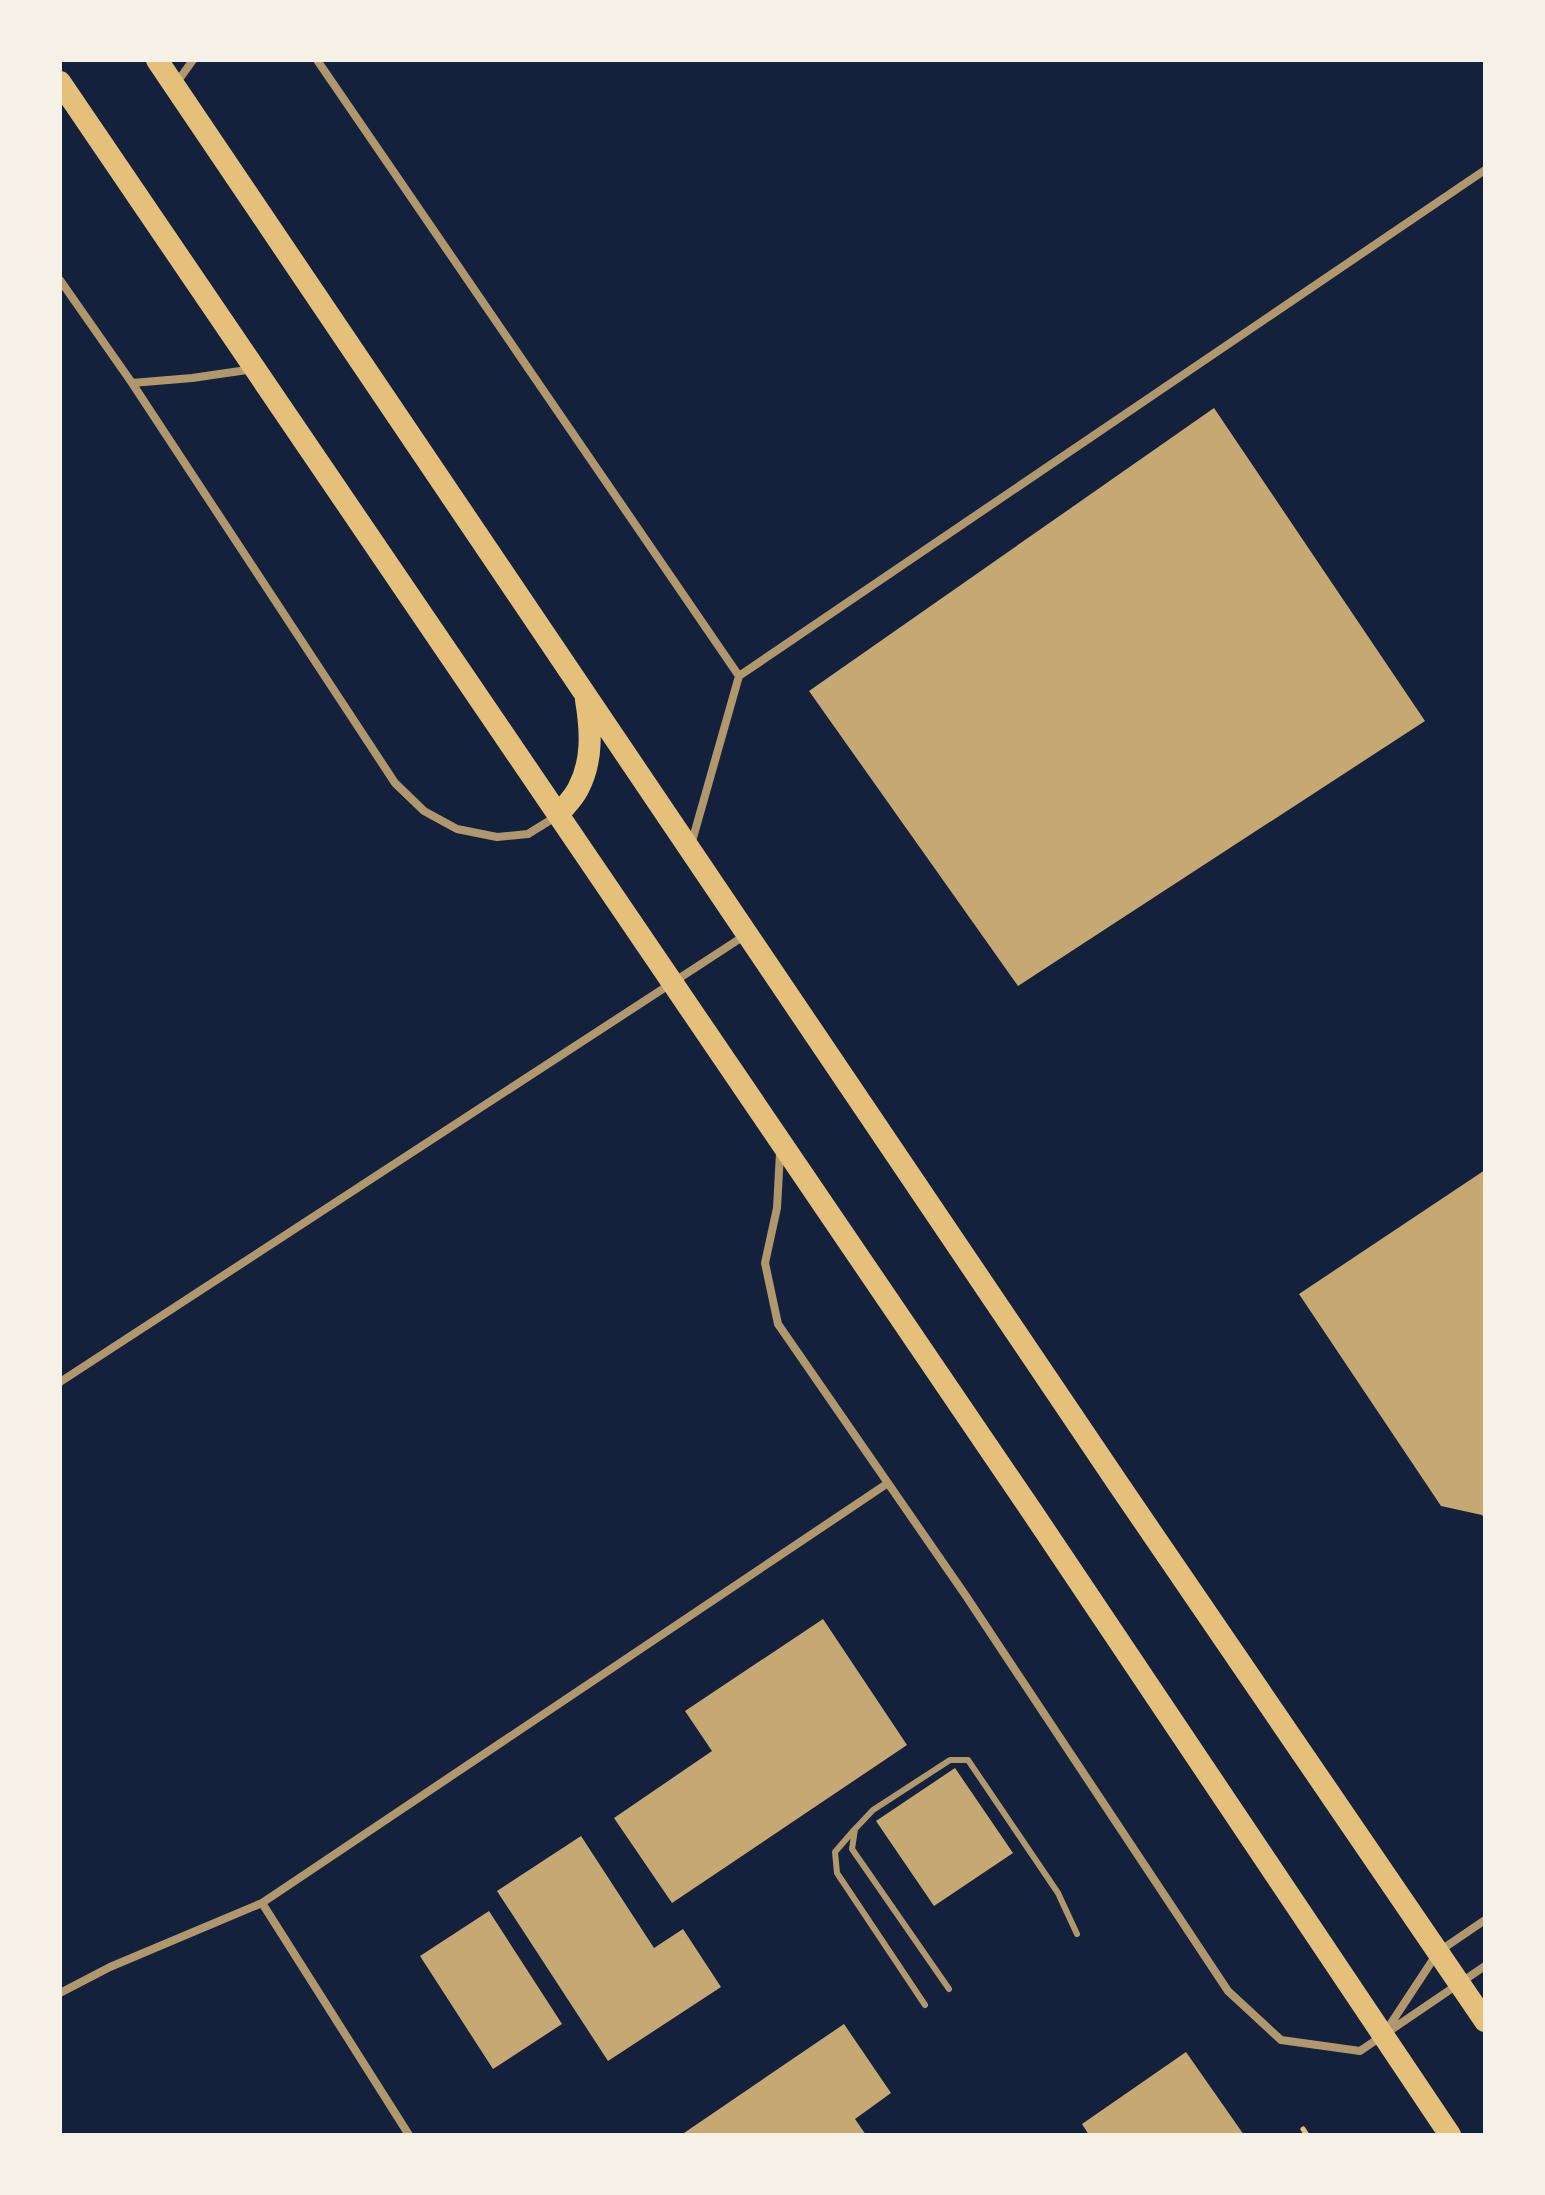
<svg xmlns="http://www.w3.org/2000/svg" width="1545" height="2195" viewBox="0 0 1545 2195" font-family="Commissioner,sans-serif">
	<rect width="100%" height="100%" fill="#14213d"/>
	<path fill="#c6a872" d="M1214 408 1425 721 1018 986 809 691Z
		M1485 1170V1519L1482 1515 1441 1506 1299 1294Z
		M823 1619 907 1745 672 1903 614 1818 712 1751 685 1711Z
		M955 1768 1013 1853 934 1906 876 1821Z
		M581 1836 654 1948 683 1929 721 1987 608 2061 497 1891Z
		M489 1911 562 2024 493 2069 420 1956Z
		M844 2024 891 2093 855 2119 866 2135H681Z
		M1186 2052 1244 2135H1089L1082 2124Z"/>
	<g fill="none" stroke-linecap="round" stroke-linejoin="round">
		<path stroke="#e5c07b" stroke-width="5" d="M1303 2129 1307 2135"/>
		<path stroke="#b1986c" stroke-width="6" d="M854 1830 835 1852 837 1873 925 2005
			M949 1989 852 1849 855 1829 873 1810 950 1760H968L1058 1893 1077 1934"/>
		<path stroke="#b1986c" stroke-width="8" d="M317 60 739 676
			M175 85 193 60
			M60 280 132 383 395 783 424 811 457 829 497 837 528 834 557 816
			M132 383 192 378 254 369
			M739 676 1485 170
			M691 845 739 676
			M780 1153 777 1208 765 1263 778 1324 966 1596 1228 1991 1281 2040 1360 2051 1485 1966
			M60 1382 744 936
			M262 1903 409 2135
			M60 1993 110 1967 262 1903 888 1483
			M1386 2031 1438 1952 1485 1920"/>
		<path stroke="#e5c07b" stroke-width="22" d="M157 60 1119 1485 1485 2021
			M60 82 1035 1516 1450 2135
			M558 815C564 807 573 799 578 789 593 761 591 730 586 700"/>
	</g>
	<rect width="1545" height="2195" fill="none" stroke="#f6f1e7" stroke-width="124"/>
</svg>
